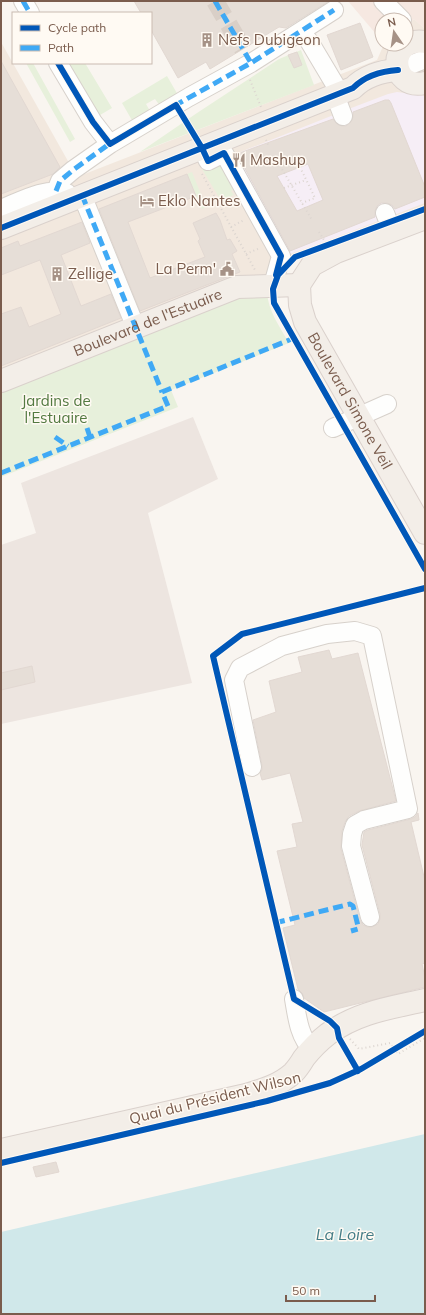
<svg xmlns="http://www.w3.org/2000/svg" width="426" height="1315" viewBox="0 0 426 1315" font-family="Mulish,sans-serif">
	<rect width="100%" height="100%" fill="#f9f5f0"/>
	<path fill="#f2e8de" d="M414 19 425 29V210L326 245 296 260 266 289 1 385V42L73 170 82 175 377 60 384 44H406V25Z"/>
	<path fill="#f6e8e1" d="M348 1H425V29L414 19 406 25V20H382V41Z"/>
	<path fill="#ede5e0" d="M193 417 218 479 148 513 192 683 1 724V545L36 533 21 483Z"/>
	<path fill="#f6eef6" d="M397 92 405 93 425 96V203L316 245 284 256 228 157 346 110 388 94Z"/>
	<path fill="#e7f0db" d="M301 50 314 85 140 152 197 113 279 59Z
		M26 63H33L75 139 70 142Z
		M64 63H85L112 108 95 118Z
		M167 76 178 95 160 106 155 99 146 104 150 111 133 122 122 103Z
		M221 161 235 189 231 191 234 195 231 196V198L223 204 202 169Z
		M192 172 206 207 202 209 187 174Z
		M267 292C268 311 280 327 289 343L171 390 178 407 1 477V385L223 297Z"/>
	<path fill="#d0e8ea" d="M425 1134V1314H1V1232Z"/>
	<path fill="#e6ded7" stroke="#e2d8d2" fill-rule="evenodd" d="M134 1H329L286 28 279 27 210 69 206 62 178 78 151 30V13H141Z
		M360 23 373 57 341 70 327 35Z
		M297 52 302 65 294 68 288 55Z
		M1 61 60 167 53 174 1 194Z
		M385 100H389L391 103 425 187V197L395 209 392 205 387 203H381L377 206 375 211V217L290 251 237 154 333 119 337 124 342 126H346L351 122 353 117V112ZM308 164 323 200 297 211 277 176Z
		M187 174 196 196 128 222 150 278 205 257 198 241 200 239 193 223 216 213 220 220 227 240 230 239 237 251 232 254 240 272 140 311 99 209Z
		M82 222 90 243 61 255 81 306 111 294 121 318 1 366V314L21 307 29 327 61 314 40 260 1 275V248L18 241 20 246Z
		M329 650 332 659 358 653 396 801 359 811 349 816 345 822 342 831 341 849 360 920 363 925 367 927H372L378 924 380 919V914L362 845 364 832 368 830 411 819 415 817 418 813 419 820 411 822 425 881V963L422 964 425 978V987L324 1012 304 998 302 993 298 989 283 928 295 925 277 851 297 847 292 824 303 822 290 773 262 780 260 773 262 770V765L253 720 276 712 269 681 302 672 298 657Z
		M32 666 35 682 1 690V673Z
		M56 1162 59 1172 36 1177 33 1167Z"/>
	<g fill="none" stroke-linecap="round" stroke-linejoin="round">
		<path stroke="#d9cfc7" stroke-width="18" stroke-dasharray="18 9" stroke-linecap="butt" d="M215 1 243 49"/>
		<defs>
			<path id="minor" d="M23 1 30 13
				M383 1 402 20
				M309 41 340 93
				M58 63 93 122 110 144
				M398 70 425 59
				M335 95 343 116
				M202 148 208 161 224 153 281 256 273 285
				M56 191 60 181 73 170 110 144 189 97 251 63 334 10
				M82 195 136 328
				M1 209C21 201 44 187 67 193
				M385 213 392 231
				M333 428 387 404
				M252 767 234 680 240 668 282 646 327 634 355 631 372 636 408 809 364 820 355 825 352 834 351 846 370 917
				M294 999C297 1016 299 1037 312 1049"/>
			<g id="major">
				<path d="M425 42C387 36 389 91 425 83"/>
				<path id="s1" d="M425 218 336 252 312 265 299 285 300 305 305 322 425 533"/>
				<path d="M1 228 353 88C365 76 382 71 398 70"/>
				<path id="s2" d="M1 381 237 287 299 285"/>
				<path d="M1 1150 246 1095C263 1090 280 1085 293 1073 298 1068 301 1063 304 1058 311 1049 319 1041 328 1034 358 1012 390 1008 425 1000"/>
			</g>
		</defs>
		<use href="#minor" stroke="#d7d1cb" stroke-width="20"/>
		<use href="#major" stroke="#dad1cc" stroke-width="24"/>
		<path stroke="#dcd5d0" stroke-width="2" stroke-dasharray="1 3" stroke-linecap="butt" d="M250 80 261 107
			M266 140 269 147
			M276 159 312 220
			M300 167 315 198 302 203
			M202 174 255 270
			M284 188 306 180
			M231 227 244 220
			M319 232 324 240
			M246 254 260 248
			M350 1039 359 1049 390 1043 398 1054 425 1038"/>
		<use href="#minor" stroke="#fefefd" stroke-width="18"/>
		<use href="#major" stroke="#f3eee8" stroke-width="22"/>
		<path stroke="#3fa9f5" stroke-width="5" stroke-dasharray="10 5" stroke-linecap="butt" d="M23 1 30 13
			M215 1 251 63
			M174 106 251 63 334 10
			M56 191 60 181 73 170 112 142
			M82 195 162 392
			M87 428 90 437
			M55 437 68 446
			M1 473 168 406 162 392 294 338
			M275 923 350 904 353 906 358 926V929L351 931"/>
		<defs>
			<path id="cycleway" d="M58 63 93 122 110 144 176 105 202 148 208 161 224 153 281 256 276 275
				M425 209 295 257 278 275 273 289 274 303 425 569
				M1 228 353 88C365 76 382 71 398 70
				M358 1071 339 1038 337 1028 330 1021 294 999 213 656 242 634 425 588
				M1 1163 267 1101 330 1083 361 1069 425 1031"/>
		</defs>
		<use href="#cycleway" stroke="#fffaf3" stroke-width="8"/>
		<use href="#cycleway" stroke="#0057b8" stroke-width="6"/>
	</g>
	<defs>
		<symbol id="building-bare" viewBox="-9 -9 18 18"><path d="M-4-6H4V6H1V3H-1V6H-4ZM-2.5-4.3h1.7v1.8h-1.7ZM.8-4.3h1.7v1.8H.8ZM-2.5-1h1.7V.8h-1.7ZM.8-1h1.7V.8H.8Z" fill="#a69286" stroke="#fffaf3" stroke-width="2.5" paint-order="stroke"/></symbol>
		<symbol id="restaurant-bare" viewBox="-9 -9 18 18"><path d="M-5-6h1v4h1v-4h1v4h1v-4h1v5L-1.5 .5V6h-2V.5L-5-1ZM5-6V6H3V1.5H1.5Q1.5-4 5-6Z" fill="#a69286" stroke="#fffaf3" stroke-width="2.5" paint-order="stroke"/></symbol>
		<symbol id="hotel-bare" viewBox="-9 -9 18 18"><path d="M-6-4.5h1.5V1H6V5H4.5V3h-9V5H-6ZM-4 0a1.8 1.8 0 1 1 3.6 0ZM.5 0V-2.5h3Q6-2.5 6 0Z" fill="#a69286" stroke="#fffaf3" stroke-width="2.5" paint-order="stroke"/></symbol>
		<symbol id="civic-bare" viewBox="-9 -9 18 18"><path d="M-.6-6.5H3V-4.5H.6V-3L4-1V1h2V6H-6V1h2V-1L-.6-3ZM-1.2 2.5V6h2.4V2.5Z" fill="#a69286" stroke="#fffaf3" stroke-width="2.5" paint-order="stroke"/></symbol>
	</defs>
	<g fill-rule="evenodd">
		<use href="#building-bare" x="197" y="30" width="20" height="20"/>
		<use href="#restaurant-bare" x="229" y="150" width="20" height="20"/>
		<use href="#hotel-bare" x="137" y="191" width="20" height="20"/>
		<use href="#civic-bare" x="217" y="259" width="20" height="20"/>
		<use href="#building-bare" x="47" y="264" width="20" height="20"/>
	</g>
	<g text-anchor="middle" stroke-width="3" stroke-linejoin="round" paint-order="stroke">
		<g font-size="15" fill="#7a5c4d" stroke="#fffaf3" text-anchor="start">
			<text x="218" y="45">Nefs Dubigeon</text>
			<text x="250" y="165">Mashup</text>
			<text x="158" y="206">Eklo Nantes</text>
			<text x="216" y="274" text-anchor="end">La Perm'</text>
			<text x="68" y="279">Zellige</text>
		</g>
		<g font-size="15" fill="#7a5c4d" stroke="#fffaf3">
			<text dy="5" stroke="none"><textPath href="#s2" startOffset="158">Boulevard de l'Estuaire</textPath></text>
			<text dy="5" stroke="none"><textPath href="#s1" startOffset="275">Boulevard Simone Veil</textPath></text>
			<text transform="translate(215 1098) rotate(-14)" y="5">Quai du Président Wilson</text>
		</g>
		<g font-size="15" fill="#537a41" stroke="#fffaf3">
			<text x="56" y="406">Jardins de<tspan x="56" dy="17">l'Estuaire</tspan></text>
		</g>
		<g font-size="16" font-style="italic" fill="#437c86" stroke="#fffaf3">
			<text x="345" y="1240">La Loire</text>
		</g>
	</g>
	<rect width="426" height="1315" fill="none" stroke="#7a5c4d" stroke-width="4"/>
	<rect x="12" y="12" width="140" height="52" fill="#fffaf3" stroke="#cabbb1"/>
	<rect x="20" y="25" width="20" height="6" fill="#0057b8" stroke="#cabbb1"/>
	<text x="48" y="32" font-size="12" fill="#7a5c4d">Cycle path</text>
	<rect x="20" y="45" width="20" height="6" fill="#3fa9f5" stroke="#cabbb1"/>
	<text x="48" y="52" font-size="12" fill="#7a5c4d">Path</text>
	<g transform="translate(394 32) rotate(347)"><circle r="19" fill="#fffaf3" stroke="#cabbb1"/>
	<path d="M0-3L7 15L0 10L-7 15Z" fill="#a69286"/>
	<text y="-6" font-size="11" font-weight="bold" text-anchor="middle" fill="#7a5c4d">N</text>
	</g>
	<path d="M286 1295v6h89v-6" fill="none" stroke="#7a5c4d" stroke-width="2"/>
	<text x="292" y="1295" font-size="12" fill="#7a5c4d" stroke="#fffaf3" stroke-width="3" paint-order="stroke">50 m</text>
</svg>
